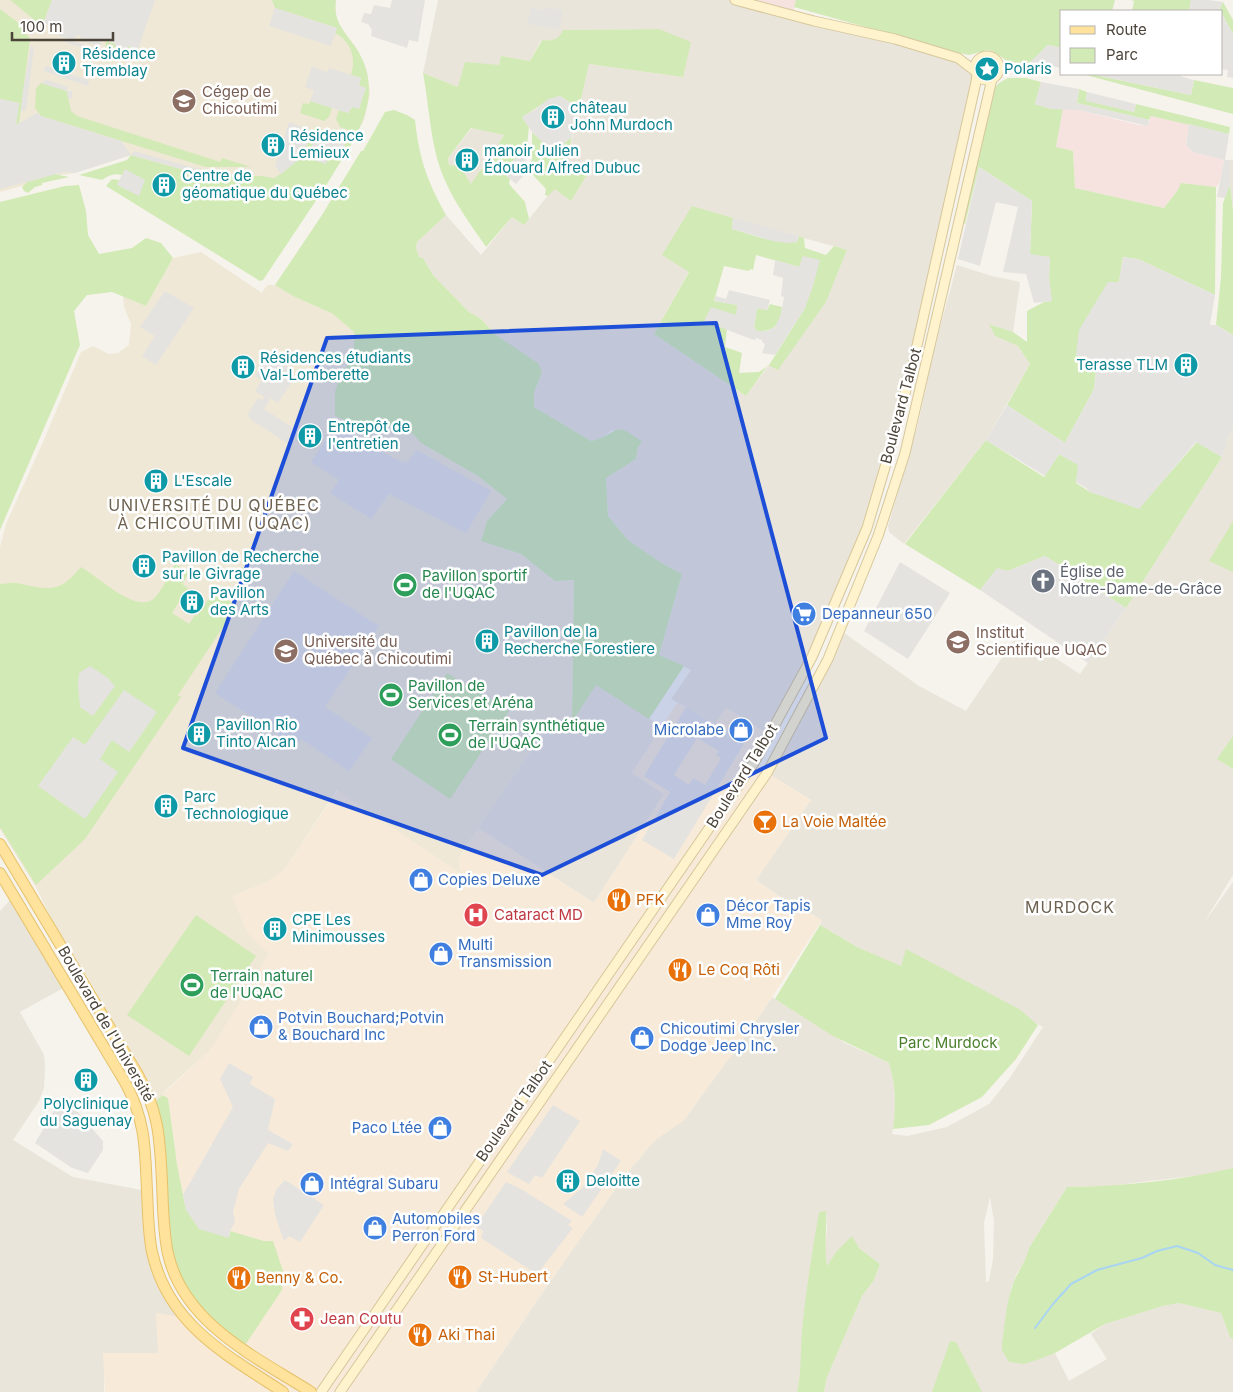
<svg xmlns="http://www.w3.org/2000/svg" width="1233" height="1392" viewBox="0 0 1233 1392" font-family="Inter,sans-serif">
	<rect width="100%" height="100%" fill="#f6f3ec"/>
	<path fill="#eae5da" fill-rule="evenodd" d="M438 0H735L958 58 975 71 914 359 867 528 812 657 769 735 726 708 715 724 671 699 691 670 659 655 682 574 663 564 628 540 608 516 606 478 636 459 638 447 642 443 612 430 603 438 591 441 534 407V392L542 373 496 335 481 319 469 312 433 275 423 258 419 257 416 248 417 242 446 215 481 255 512 217 524 225 554 188 571 201 588 173 566 167 589 64 683 77 659 29 564 30 561 36 555 40H541L530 61 501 56 499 65 458 87 423 73ZM692 207 847 250 826 302 778 369 769 365 746 396 654 334 689 271Z
		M472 128 504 135 499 143 495 156 479 172 471 185 460 166 449 165 448 158Z
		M1230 160H1233V211L1229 173Z
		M957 265 992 276 1020 282 1013 332 990 324 995 336 1018 346 1030 364 986 440 904 544 889 532 888 526 918 424 935 346Z
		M1233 429V736L1218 759 1233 769V875L1203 924 1233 882V1168L1209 1174 1108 1186 1067 1187 1029 1248 1027 1259 1017 1273 1011 1288 1002 1342V1350L1024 1364 1055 1353 1069 1381 1107 1359 1091 1334 1105 1324 1163 1306 1179 1303 1221 1313 1230 1337 1233 1339V1392H824L827 1377 862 1296 874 1280 880 1264 859 1248 836 1252 827 1267 825 1251 827 1229 826 1212 802 1333 801 1372 797 1392H476L540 1296 623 1178 655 1140 684 1120 759 1017 772 997 845 1043 889 1063 893 1076 896 1112 892 1134 907 1136 947 1127 989 1104 1009 1079 1043 1027 907 950 901 967 857 947 820 925 822 920 786 901 756 880 811 800 767 773 840 630 919 686 966 711 1018 634 1080 674 1126 608 1222 457 1228 437ZM990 1197 994 1221 993 1259 989 1281 986 1282 984 1223Z
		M596 684 662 727 632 773 664 794 594 903 478 828 545 730 558 721 572 722Z
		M14 896 67 986 20 1012 44 1055 45 1070 44 1088 39 1101 13 1140 73 1177 147 1191 152 1251 183 1317 158 1354 104 1353V1392H0V911Z"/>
	<path fill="#f7ead8" d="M677 703 715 723 726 708 769 735 754 763 767 773 811 800 756 880 786 901 822 920 759 1017 684 1120 655 1140 623 1178 540 1296 476 1392H105L103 1353H158L156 1313 183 1317 234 1360 282 1290 284 1274 264 1241 230 1231 186 1210 177 1164 168 1098 162 1095 209 1051 247 932 232 896 267 882 284 870 338 790 460 873 459 859 478 828 594 903 664 794 632 773Z"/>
	<path fill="#efe8d6" d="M0 0H336V14L338 23 357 49 367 71 370 94 364 120 325 187 262 176H206L131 155 75 173 61 175 0 192Z
		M201 252 262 293 267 285H275L293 296 333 314 354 332V358L340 375 376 432 394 425 413 434 421 443 478 476 507 499 487 521 481 541 521 554 555 581 574 580 572 722 558 721 545 730 478 828 459 858 460 873 337 790 284 870 267 882 232 896 247 932 268 953 254 980 209 1051 168 1088 153 1105 80 978 37 889 0 829V547L6 524 43 442 81 352 93 346 109 354 118 353 129 345 131 324 124 307 123 296 146 306 173 258Z"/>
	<path fill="#f6e3e0" d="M735 0H796L793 15Z
		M1063 108 1079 110 1139 125 1148 126 1151 116 1189 124 1186 145 1193 152 1224 160 1219 184 1216 187 1181 183 1177 191 1164 208 1075 188 1073 151 1056 147Z"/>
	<path fill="#d2eab5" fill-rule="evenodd" d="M10 0H52L42 26Z
		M272 0H336C332 21 346 33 356 48 374 75 372 105 357 133L340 127 336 119 339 110 348 113 366 88 358 85 361 78 351 75C356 58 352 42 335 33L337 28 275 8Z
		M796 0H1115L1112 11H1062V48L1048 45 1028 65 1007 61 993 51 987 50 969 55 959 53 794 7Z
		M1131 0H1191L1189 11H1132L1134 1Z
		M1223 2 1233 20V34L1222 14V11L1219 10Z
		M0 9 20 24 30 39 19 123 16 125 19 103 0 99Z
		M659 29 691 42 683 77 589 64 579 108 560 96C545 100 535 110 522 117L529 127 526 155 518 156 503 172 510 179 509 184 525 202 529 219 524 225 512 217 486 247C469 222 450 197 440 168 430 138 429 105 423 73L458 87 465 62 499 65 501 56 530 61 542 40C552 41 559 40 563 30ZM471 128 504 135 499 143 495 156 479 172 471 184 460 166 449 165 448 158Z
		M106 41 115 44V49C124 47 134 44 140 53L131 58 105 50Z
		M1082 74H1090L1191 95 1194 80 1233 88V114Z
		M1008 78H1026L1041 82 1035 104 1051 109 1063 108 1056 147 1073 151 1075 188 1164 208 1177 191 1181 183 1216 187 1215 295 1138 259 1123 257 1119 282 1076 355 1097 364 1094 389 1065 443 1007 405 1030 364 1018 346 995 336 989 324 1013 332 1027 342V311L1044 302 1051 301 1049 277 1050 257 1030 255 1032 201 979 167 965 224 961 222 993 90 999 83Z
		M41 83 67 91 71 111 77 116 220 162 222 158 251 167H206L41 116 35 108 36 88Z
		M1079 89 1087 92 1086 100 1134 112 1136 104 1230 127 1229 134 1151 116 1149 120 1077 103Z
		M310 101 332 108 329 117 324 121 300 113 303 103 309 104Z
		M394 110 407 115 415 120C419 158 427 181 446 215L417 242 416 248 419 257 423 258 433 275 469 312 481 319 496 335 539 364 542 373 534 392V407L591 441C620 435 611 418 642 442L638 447 636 459 606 478 608 516 628 540 663 564 682 574 659 655 684 666 649 719 596 685 572 722 574 580 555 581 521 554 481 541 487 521 507 499 478 476 421 443 413 434 394 425 376 432 335 416V392L340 375 354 358V332L333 314 293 296 275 285 322 215 361 151H363L385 112Z
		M315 126 326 131 325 134 318 131 329 157 343 147 344 141 331 136 332 133 354 140 325 187 263 280 260 281 106 186 112 179 119 180 117 185 125 169 122 175C114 173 109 175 102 180L79 175 127 160 131 155 206 176H262L275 178 302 157Z
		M532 132 553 152 572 137 566 166 588 173 571 201 555 189 548 196 545 195 546 189 534 176 530 167 532 158Z
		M54 174 69 177 42 183V185L35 187 28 193 24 191 22 187 27 182Z
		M1230 184 1233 211V335L1216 325 1221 277 1223 203Z
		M79 185 86 211 88 235 99 254 132 248 146 238 161 243 173 258 146 306 112 292 87 295 74 311 80 345 0 530V202L65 186Z
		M692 206 733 218 732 229C753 235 775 244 797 242L799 236 804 238 805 248 826 255 834 246 847 250 826 302 778 370 768 365 746 396 654 334 689 272 662 255ZM756 255 799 267 805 308 769 365 759 372 739 373 742 353 725 347 727 329 736 315 738 305 714 301 724 266 749 271 750 269 753 270Z
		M770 304 782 307C780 324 775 332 757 331L754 327 757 308 767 310Z
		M986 440 1044 477 1059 454 1079 465 1076 483 1090 492 1139 508 1197 442 1222 457 1126 608 1045 556 1008 571 997 569 980 590 905 544Z
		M1233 521V572L1209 561Z
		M175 564 190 572 182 584 188 588 172 613 189 624 195 615 197 616 214 591 237 606 178 695 181 697 85 839 36 885 0 827V584C5 584 11 582 16 583 32 586 52 593 66 582 72 578 76 572 81 567 97 576 134 612 152 600 160 595 170 573 175 564Z
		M447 673 509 711 450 799 391 759Z
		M1233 736V769L1217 759Z
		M196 915 256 956 189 1056 127 1015Z
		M820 925 857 947 901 966 906 949 1019 1009 1038 1025 1016 1059 982 1097 929 1125 893 1129C896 1107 896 1085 889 1063L833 1036 775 999Z
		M162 1095 168 1098 177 1164 186 1210 229 1237 230 1231 264 1241H273L284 1274 282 1290 243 1348 208 1322 172 1268 153 1105Z
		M1233 1168V1339L1230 1337 1221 1313 1179 1303 1163 1306 1105 1324 1055 1353 1037 1360 1024 1364 1009 1362 1002 1350V1342C1005 1324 1006 1305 1012 1287 1016 1273 1026 1263 1029 1248L1067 1187C1122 1186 1179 1181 1233 1168Z
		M826 1211C827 1230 824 1248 827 1266L836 1252 852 1236 859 1248 880 1264 874 1280 862 1296 827 1377 824 1392H797C802 1370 800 1352 802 1330 806 1291 812 1251 819 1212Z
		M950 1341 956 1342 982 1392H932Z"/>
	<path fill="#e5e3e0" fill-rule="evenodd" d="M52 0H155L138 49 128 46 127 52 115 49V43L101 40 100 46 80 41 81 36 77 35 75 40 58 36 59 31 44 23Z
		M392 0H425L418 42 409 40 407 48 371 36 372 30 368 24 361 22 364 13 371 14 374 5 390 8Z
		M1191 0H1209L1223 2 1219 9 1220 11H1189Z
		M531 7 543 10 551 7 563 11 559 29 527 24Z
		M275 8 337 28 331 46 269 26Z
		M1222 14 1233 34V78L1227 77 1228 70 1222 69Z
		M66 39 95 48 98 53 62 41Z
		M31 45 34 48 26 110 21 111 23 90Z
		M1048 45 1062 48V68L1030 62Z
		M45 66 89 80 88 86 44 71Z
		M312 66 327 72 329 68 361 78 359 85 366 88 359 109 352 107 348 113 310 101 314 90 305 87Z
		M1090 74H1180V76L1194 80 1191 95Z
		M46 80 68 87 67 91H72L73 98 68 99 67 91 41 83Z
		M1041 82 1079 89 1077 103 1149 120 1148 126 1079 110 1051 109 1035 104Z
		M1087 92 1136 104 1134 112 1086 101Z
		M560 96 579 108 572 137 553 152 532 132 522 117 536 109 548 99Z
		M0 99 19 103 16 125 37 113 41 116 121 141 131 155 134 151 209 172 206 176 131 155 75 173 64 172 0 189Z
		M289 122 313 131 302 157 281 174 275 166Z
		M1189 124 1229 134 1225 160H1230V184L1225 198 1217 197 1224 160 1193 152 1186 145Z
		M318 131 344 141 345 148 338 160 329 157 326 164 307 158Z
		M526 155 525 174 516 184 502 172 518 156Z
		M979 167 1032 201 1030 254 1050 257 1049 277 1052 301 1034 303 1026 274 1003 272 1018 207 996 202 980 266 958 259Z
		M125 169 145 180 139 196 117 185Z
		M733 218 799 236 797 242 787 243 773 241 732 229Z
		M803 256 820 260 813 286 805 308 775 355 762 353 765 344 762 342V340L756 338 755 340 751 339 704 321 711 307 736 315 737 305 714 301 716 296 726 299 729 290 770 300 767 310 757 308 754 327 757 331H767L775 327 781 314 784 297 781 296 783 278 773 275 775 260 799 267Z
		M1123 257 1138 259 1215 295 1210 325H1216L1233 335V429L1228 437 1222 457 1196 442 1139 509 1090 492 1086 488 1076 482 1078 465 1059 454 1045 476 986 440 1007 405 1065 443 1094 389 1097 364 1076 355 1079 330 1108 282H1119Z
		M165 291 194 308 156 365 142 356 155 336 140 327Z
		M274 358 291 369 287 375 294 379 278 403 271 398 264 409 298 431 290 445 250 419 248 414 258 398 263 400 264 397 255 391 262 380 255 376 265 360 270 364Z
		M335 425 395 459 406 463 417 450 491 491 466 533 389 494 371 519 330 493 339 480 311 462Z
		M1045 556 1126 608 1088 663 980 590 997 568 1008 571Z
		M900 562 950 593 908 659 864 631Z
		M294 571 379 626 325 707 372 738 349 771 301 739 296 746 215 693Z
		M90 666 108 678 115 686 93 716 80 707 78 685 79 673Z
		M124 690 157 712 129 752 112 740 100 759 118 772 85 819 38 786 73 737 85 745Z
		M686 707 745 742 674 859 642 840 670 792 644 776ZM697 738 719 751 716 755 721 758 705 785 693 778 689 785 674 775Z
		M229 1063 253 1077 250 1084 275 1099 268 1130 293 1144 288 1151 268 1143 239 1189 233 1212 235 1222 230 1231 229 1238 199 1229 186 1210 183 1195 233 1107 220 1079Z
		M63 1095 103 1141V1150L88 1173 72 1168 35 1143Z
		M553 1105 580 1121 542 1178 535 1175 529 1184 507 1172Z
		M603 1149 621 1161 582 1217 563 1204 582 1188 598 1165Z
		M285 1180 324 1205 300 1242 289 1236 284 1241 275 1215 273 1199 276 1190Z
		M506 1182 521 1189 572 1221 568 1225 573 1228 538 1273 532 1271 481 1238 483 1231 476 1226Z"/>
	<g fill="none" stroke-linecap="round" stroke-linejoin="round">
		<path stroke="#a9d4f2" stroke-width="2" d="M1035 1328 1053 1304 1071 1284 1097 1270 1142 1258 1157 1251 1177 1246 1198 1253 1215 1265 1233 1270"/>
		<defs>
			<path id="secondary" d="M735 0 814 21 895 39 958 58 975 71
				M975 68a12 12 0 1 1 24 0a12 12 0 1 1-24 0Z
				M321 1392 754 763 812 657 867 528 891 447 914 359 976 82 977 74
				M340 1392 767 773 828 659 878 536 905 453 992 79"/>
			<path id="primary" d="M0 844 137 1073C159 1111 160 1139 162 1182 163 1206 163 1231 168 1254 184 1324 256 1357 311 1392
				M0 873 126 1084C146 1122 145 1150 147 1191 148 1211 148 1232 152 1252 168 1324 225 1354 283 1392"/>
		</defs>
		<use href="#secondary" stroke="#d6c79b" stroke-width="11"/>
		<use href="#primary" stroke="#e6c16a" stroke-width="12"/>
		<use href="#secondary" stroke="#fff3cd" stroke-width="9"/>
		<use href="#primary" stroke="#ffe39c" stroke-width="10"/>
	</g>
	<path fill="#1d4ed8" fill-opacity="0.2" stroke="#1d4ed8" stroke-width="4" stroke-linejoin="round" d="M716 323 826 738 542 875 183 748 327 338Z"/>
	<defs>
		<symbol id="building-disc" viewBox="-11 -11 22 22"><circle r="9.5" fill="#0f9aa8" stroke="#fff"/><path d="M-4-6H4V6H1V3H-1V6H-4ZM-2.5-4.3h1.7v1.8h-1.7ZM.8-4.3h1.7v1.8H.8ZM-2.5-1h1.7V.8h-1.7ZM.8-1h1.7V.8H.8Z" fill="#fff"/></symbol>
		<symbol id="sight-disc" viewBox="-11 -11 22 22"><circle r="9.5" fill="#0f9aa8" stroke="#fff"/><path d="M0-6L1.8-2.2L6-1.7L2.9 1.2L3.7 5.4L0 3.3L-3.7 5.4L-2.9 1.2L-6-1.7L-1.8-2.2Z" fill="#fff"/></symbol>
		<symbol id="university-disc" viewBox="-11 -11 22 22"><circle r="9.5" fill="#8d6e63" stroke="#fff"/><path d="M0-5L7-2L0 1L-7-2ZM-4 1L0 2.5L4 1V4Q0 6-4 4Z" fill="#fff"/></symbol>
		<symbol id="church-disc" viewBox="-11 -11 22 22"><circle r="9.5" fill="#6b7280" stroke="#fff"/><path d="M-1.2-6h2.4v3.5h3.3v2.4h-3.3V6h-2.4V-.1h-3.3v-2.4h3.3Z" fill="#fff"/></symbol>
		<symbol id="stadium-disc" viewBox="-11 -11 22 22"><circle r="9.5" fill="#2e9e5b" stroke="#fff"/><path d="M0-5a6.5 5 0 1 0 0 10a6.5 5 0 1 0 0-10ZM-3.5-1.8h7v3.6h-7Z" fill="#fff"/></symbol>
		<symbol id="supermarket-disc" viewBox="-11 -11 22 22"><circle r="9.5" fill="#3f7fe0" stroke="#fff"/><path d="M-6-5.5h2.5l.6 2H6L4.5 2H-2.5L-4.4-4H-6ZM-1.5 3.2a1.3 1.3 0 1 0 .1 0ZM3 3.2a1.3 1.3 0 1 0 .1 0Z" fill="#fff"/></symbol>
		<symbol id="shop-disc" viewBox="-11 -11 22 22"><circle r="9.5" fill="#3f7fe0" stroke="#fff"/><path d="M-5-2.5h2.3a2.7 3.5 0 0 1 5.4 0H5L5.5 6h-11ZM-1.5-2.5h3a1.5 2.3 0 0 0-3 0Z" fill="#fff"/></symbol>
		<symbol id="bar-disc" viewBox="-11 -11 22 22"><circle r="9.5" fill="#e8710a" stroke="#fff"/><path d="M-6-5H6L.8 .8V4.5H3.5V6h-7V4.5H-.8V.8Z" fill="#fff"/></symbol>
		<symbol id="restaurant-disc" viewBox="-11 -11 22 22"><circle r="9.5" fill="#e8710a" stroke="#fff"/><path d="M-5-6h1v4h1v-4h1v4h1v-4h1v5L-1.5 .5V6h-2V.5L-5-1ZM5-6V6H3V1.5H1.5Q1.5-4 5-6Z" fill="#fff"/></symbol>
		<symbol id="hospital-disc" viewBox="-11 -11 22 22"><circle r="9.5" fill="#e0444e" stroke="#fff"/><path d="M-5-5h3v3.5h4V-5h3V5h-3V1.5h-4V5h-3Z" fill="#fff"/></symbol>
		<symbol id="pharmacy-disc" viewBox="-11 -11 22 22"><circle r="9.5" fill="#e0444e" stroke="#fff"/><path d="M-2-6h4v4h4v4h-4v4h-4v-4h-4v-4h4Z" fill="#fff"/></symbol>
	</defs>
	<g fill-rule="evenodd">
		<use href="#building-disc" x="50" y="49" width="28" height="28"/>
		<use href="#sight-disc" x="973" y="55" width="28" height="28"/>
		<use href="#university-disc" x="170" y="87" width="28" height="28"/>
		<use href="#building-disc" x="539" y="103" width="28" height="28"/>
		<use href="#building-disc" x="259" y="131" width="28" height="28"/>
		<use href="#building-disc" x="453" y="146" width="28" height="28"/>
		<use href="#building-disc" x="150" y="171" width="28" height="28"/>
		<use href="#building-disc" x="1172" y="351" width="28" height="28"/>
		<use href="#building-disc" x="229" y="353" width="28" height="28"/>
		<use href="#building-disc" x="296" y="422" width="28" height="28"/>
		<use href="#building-disc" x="142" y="467" width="28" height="28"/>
		<use href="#building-disc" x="130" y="552" width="28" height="28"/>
		<use href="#church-disc" x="1029" y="567" width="28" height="28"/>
		<use href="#stadium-disc" x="391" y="571" width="28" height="28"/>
		<use href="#building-disc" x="178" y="588" width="28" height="28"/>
		<use href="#supermarket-disc" x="790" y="600" width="28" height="28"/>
		<use href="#building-disc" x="473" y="627" width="28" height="28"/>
		<use href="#university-disc" x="944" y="628" width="28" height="28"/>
		<use href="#university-disc" x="272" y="637" width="28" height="28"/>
		<use href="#stadium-disc" x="377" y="681" width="28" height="28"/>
		<use href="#shop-disc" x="727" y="716" width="28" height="28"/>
		<use href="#building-disc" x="185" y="720" width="28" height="28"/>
		<use href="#stadium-disc" x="436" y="721" width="28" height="28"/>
		<use href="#building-disc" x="152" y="792" width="28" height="28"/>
		<use href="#bar-disc" x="751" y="808" width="28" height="28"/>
		<use href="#shop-disc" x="407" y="866" width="28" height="28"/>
		<use href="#restaurant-disc" x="605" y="886" width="28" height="28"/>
		<use href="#hospital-disc" x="462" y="901" width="28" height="28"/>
		<use href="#shop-disc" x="694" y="901" width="28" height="28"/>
		<use href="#building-disc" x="261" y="915" width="28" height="28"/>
		<use href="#shop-disc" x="427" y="940" width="28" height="28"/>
		<use href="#restaurant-disc" x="666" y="956" width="28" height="28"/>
		<use href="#stadium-disc" x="178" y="971" width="28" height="28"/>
		<use href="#shop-disc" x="247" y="1013" width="28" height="28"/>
		<use href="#shop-disc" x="628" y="1024" width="28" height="28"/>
		<use href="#building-disc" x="72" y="1066" width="28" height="28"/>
		<use href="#shop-disc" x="426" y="1114" width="28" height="28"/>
		<use href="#building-disc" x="554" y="1167" width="28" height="28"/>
		<use href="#shop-disc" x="298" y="1170" width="28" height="28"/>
		<use href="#shop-disc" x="361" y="1214" width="28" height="28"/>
		<use href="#restaurant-disc" x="446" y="1263" width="28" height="28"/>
		<use href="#restaurant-disc" x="225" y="1264" width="28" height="28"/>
		<use href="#pharmacy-disc" x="288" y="1305" width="28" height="28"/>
		<use href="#restaurant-disc" x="406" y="1321" width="28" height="28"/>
	</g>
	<g text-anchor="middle" stroke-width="5" stroke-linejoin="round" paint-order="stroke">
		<g font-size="15" fill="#0d838f" stroke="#fff" text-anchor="start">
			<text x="82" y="59">Résidence<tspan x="82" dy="17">Tremblay</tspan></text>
			<text x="1004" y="74">Polaris</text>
			<text x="570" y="113">château<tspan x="570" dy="17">John Murdoch</tspan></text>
			<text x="290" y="141">Résidence<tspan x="290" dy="17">Lemieux</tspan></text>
			<text x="484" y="156">manoir Julien<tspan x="484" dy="17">Édouard Alfred Dubuc</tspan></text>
			<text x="182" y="181">Centre de<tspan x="182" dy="17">géomatique du Québec</tspan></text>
			<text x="260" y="363">Résidences étudiants<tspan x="260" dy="17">Val-Lomberette</tspan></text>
			<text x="1168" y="370" text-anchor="end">Terasse TLM</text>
			<text x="328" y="432">Entrepôt de<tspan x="328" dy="17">l'entretien</tspan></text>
			<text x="174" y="486">L'Escale</text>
			<text x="162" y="562">Pavillon de Recherche<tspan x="162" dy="17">sur le Givrage</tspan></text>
			<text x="210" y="598">Pavillon<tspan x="210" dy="17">des Arts</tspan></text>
			<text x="504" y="637">Pavillon de la<tspan x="504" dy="17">Recherche Forestiere</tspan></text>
			<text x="216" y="730">Pavillon Rio<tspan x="216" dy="17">Tinto Alcan</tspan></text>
			<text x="184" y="802">Parc<tspan x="184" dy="17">Technologique</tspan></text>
			<text x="292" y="925">CPE Les<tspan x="292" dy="17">Minimousses</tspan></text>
			<text x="86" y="1109" text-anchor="middle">Polyclinique<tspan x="86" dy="17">du Saguenay</tspan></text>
			<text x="586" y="1186">Deloitte</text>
		</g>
		<g font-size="15" fill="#785e54" stroke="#fff" text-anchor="start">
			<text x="202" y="97">Cégep de<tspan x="202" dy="17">Chicoutimi</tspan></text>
			<text x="976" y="638">Institut<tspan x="976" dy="17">Scientifique UQAC</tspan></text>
			<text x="304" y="647">Université du<tspan x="304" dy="17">Québec à Chicoutimi</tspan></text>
		</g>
		<g font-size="15" fill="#4b4439" stroke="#fff">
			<text transform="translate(901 406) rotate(-75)" y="5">Boulevard Talbot</text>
			<text transform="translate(742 776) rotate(-58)" y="5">Boulevard Talbot</text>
			<text transform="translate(106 1024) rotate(60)" y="5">Boulevard de l'Université</text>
			<text transform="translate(514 1111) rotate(-55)" y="5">Boulevard Talbot</text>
		</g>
		<g font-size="15" fill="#5b616d" stroke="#fff" text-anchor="start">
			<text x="1060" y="577">Église de<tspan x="1060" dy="17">Notre-Dame-de-Grâce</tspan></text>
		</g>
		<g font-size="15" fill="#27864d" stroke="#fff" text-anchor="start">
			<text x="422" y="581">Pavillon sportif<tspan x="422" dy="17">de l'UQAC</tspan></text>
			<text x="408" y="691">Pavillon de<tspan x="408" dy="17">Services et Aréna</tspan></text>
			<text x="468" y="731">Terrain synthétique<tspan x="468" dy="17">de l'UQAC</tspan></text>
			<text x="210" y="981">Terrain naturel<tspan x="210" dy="17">de l'UQAC</tspan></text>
		</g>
		<g font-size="15" fill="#366cbe" stroke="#fff" text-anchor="start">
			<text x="822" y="619">Depanneur 650</text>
			<text x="724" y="735" text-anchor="end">Microlabe</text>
			<text x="438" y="885">Copies Deluxe</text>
			<text x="726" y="911">Décor Tapis<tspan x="726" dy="17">Mme Roy</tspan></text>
			<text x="458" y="950">Multi<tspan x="458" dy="17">Transmission</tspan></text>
			<text x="278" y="1023">Potvin Bouchard;Potvin<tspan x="278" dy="17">&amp; Bouchard Inc</tspan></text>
			<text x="660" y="1034">Chicoutimi Chrysler<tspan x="660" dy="17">Dodge Jeep Inc.</tspan></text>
			<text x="422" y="1133" text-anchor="end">Paco Ltée</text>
			<text x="330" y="1189">Intégral Subaru</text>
			<text x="392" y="1224">Automobiles<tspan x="392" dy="17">Perron Ford</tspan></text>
		</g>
		<g font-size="15" fill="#c56008" stroke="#fff" text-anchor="start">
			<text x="782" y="827">La Voie Maltée</text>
			<text x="636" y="905">PFK</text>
			<text x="698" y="975">Le Coq Rôti</text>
			<text x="478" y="1282">St-Hubert</text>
			<text x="256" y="1283">Benny &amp; Co.</text>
			<text x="438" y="1340">Aki Thai</text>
		</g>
		<g font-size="15" fill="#be3a42" stroke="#fff" text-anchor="start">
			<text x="494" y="920">Cataract MD</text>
			<text x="320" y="1324">Jean Coutu</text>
		</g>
		<g font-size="15" fill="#4a7f2a" stroke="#fff">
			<text x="948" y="1048">Parc Murdock</text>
		</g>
		<g font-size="16" letter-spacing="1" fill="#6e6250" stroke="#fff">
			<text x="214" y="511">UNIVERSITÉ DU QUÉBEC<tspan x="214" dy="18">À CHICOUTIMI (UQAC)</tspan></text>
			<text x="1070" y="913">MURDOCK</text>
		</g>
	</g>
	<rect x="1060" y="10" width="162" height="65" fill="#ffffff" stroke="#b7b4b0"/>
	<rect x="1070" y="26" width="25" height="8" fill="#ffe39c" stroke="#b7b4b0"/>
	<text x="1106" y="35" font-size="15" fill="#4b4439">Route</text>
	<rect x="1070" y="48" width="25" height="15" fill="#d2eab5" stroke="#b7b4b0"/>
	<text x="1106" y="60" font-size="15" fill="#4b4439">Parc</text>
	<path d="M12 32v8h101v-8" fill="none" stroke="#4b4439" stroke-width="2.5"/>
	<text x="20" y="32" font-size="15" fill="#4b4439" stroke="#ffffff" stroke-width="4" paint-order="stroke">100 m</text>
</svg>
